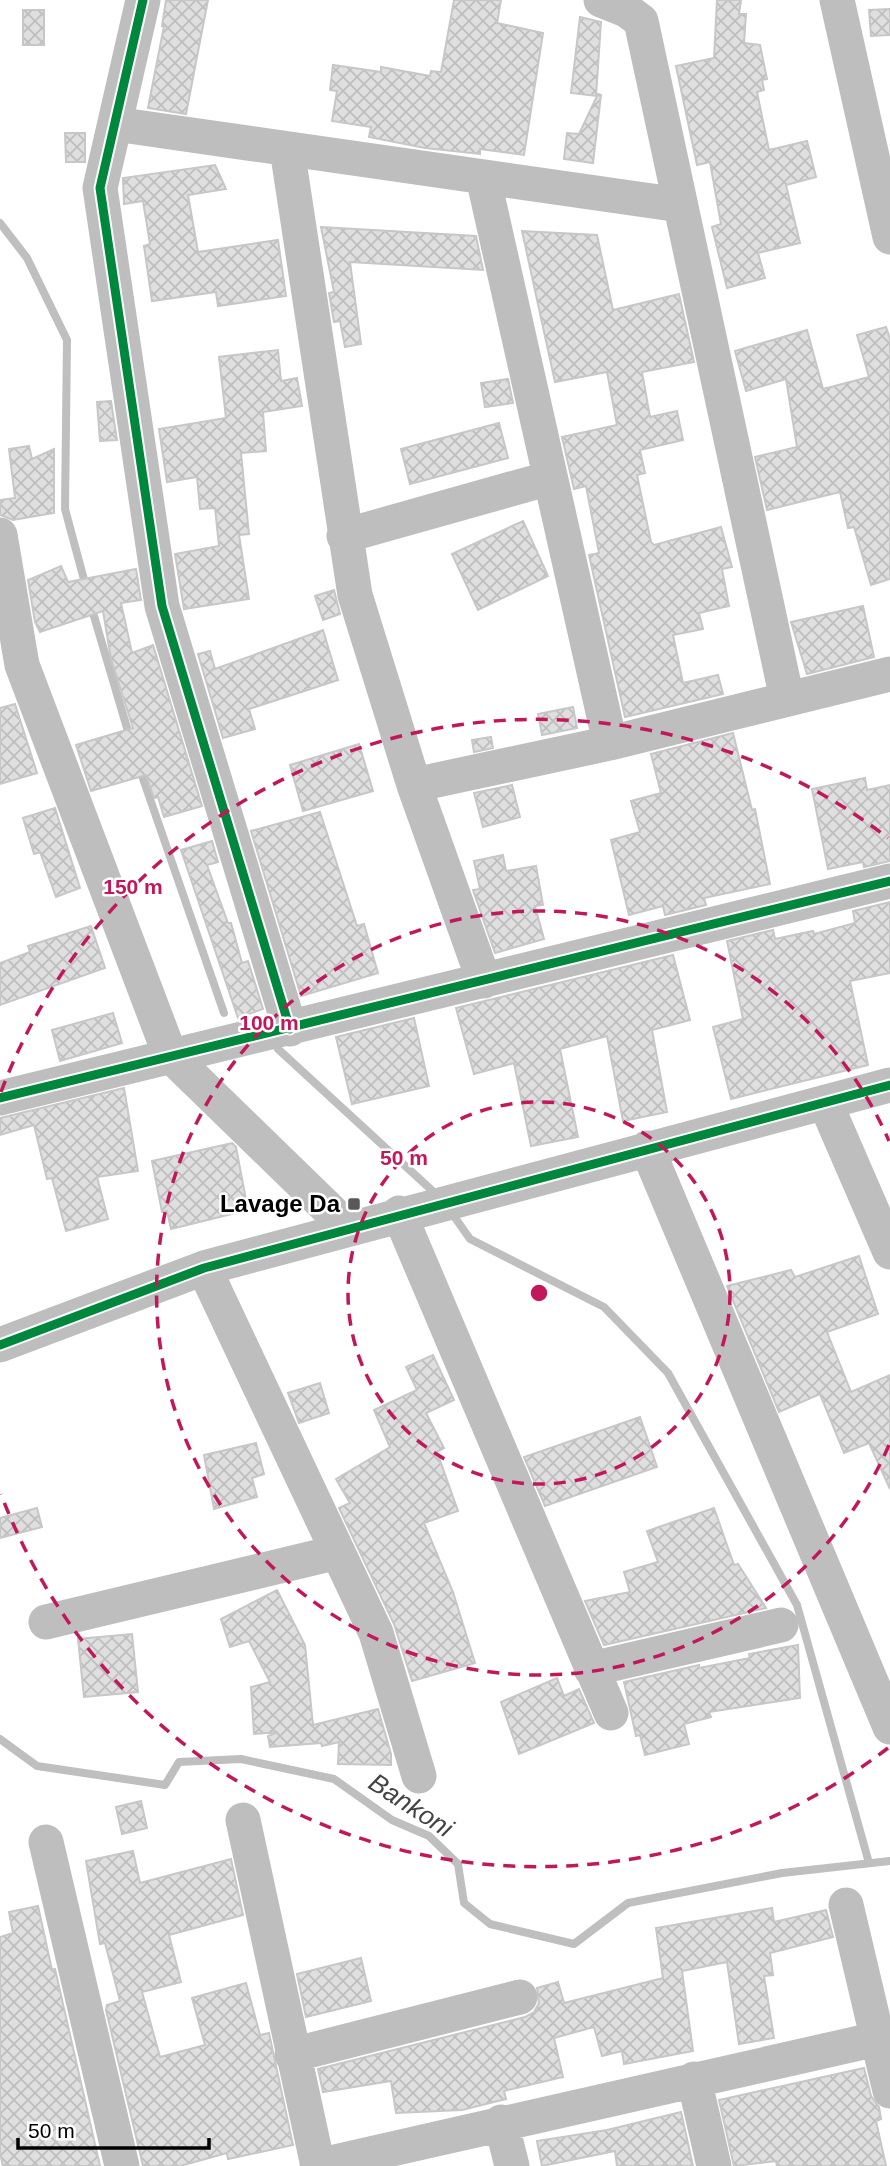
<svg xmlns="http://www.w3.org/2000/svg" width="890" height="2166" viewBox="0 0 890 2166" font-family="Arial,sans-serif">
	<defs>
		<pattern id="building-cross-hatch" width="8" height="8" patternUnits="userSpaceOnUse" patternTransform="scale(1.75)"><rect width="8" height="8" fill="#dfdfdf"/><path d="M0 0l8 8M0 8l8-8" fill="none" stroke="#bebebe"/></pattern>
	</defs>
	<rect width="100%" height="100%" fill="#fff"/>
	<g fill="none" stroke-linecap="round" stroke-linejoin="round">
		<path stroke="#bfbfbf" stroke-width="8" d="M0 223 27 258 67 340 65 509 86 587
			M91 606 130 738
			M139 767 224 1013
			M278 1049 438 1196
			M451 1212 470 1239 604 1307 668 1373 797 1605 869 1863
			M0 1739 37 1766 165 1785 179 1762 241 1759 334 1779 392 1820 429 1836 458 1864 464 1903 490 1924 574 1944 628 1903 782 1873 890 1861"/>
	</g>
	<path fill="url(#building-cross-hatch)" stroke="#c7c7c7" stroke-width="2" d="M166 0H208L186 114 148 108 164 26H162Z
		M454 0H501L497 23 543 33 524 155 480 149V154L425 148 369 137 371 127 332 121 337 91 330 90 333 65 381 72V67L430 76 431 71 441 72Z
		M717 0H741L739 14H746L744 43 760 45 767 79 762 80 764 90 757 92 769 150 807 141 816 177 786 185 800 243 758 253 765 278 727 288 712 227 721 224 710 162 697 165 676 66 714 58Z
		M890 9V35L871 36 869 10Z
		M23 10H44V45H23Z
		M580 17 601 22 596 96 571 93Z
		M598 94 601 95 593 163 564 159 567 133 579 134Z
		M65 133H85V162H66Z
		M215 165 226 189 188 195 198 252 278 240 286 296 218 306 216 292 152 301 144 246 150 244 143 201 124 204 123 178Z
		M321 227 476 236 483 270 350 262 361 344 345 347 340 321 334 322 329 293 334 292Z
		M522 231 597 235 613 310 679 294 694 362 642 372 650 417 677 411 683 440 640 450 645 473 637 475 651 542 654 545 721 527 732 567 722 569 729 606 699 613 703 629 673 635 683 683 718 675 723 694 625 717 589 555 599 553 586 486 574 489 562 437 617 425 607 372 555 382Z
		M886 327 890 339V579L871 585 854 527 848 528 840 492 767 510 755 457 797 447 786 379 746 391 735 351 807 330 823 389 869 377 857 335Z
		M278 350 281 381 297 378 302 406 263 412 266 451 241 453 249 534 239 535 249 599 184 609 175 554 219 546 215 508 200 509 197 477 167 482 159 429 226 418 219 357Z
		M508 379 513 403 485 407 481 383Z
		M111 401 117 440 100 441 97 402Z
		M499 423 508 458 410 484 401 449Z
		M29 446 32 459 54 449V513L13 520 0 515V500L15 498 9 449Z
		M523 521 548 576 478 610 452 554Z
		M61 566 68 582 136 569 141 600 121 603 132 653 153 645 202 806 164 817 158 797 154 798 146 775 91 791 76 745 133 728 111 659 103 611 40 632 35 622 28 580Z
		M334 590 340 614 323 620 315 596Z
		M863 606 874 657 807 674 791 622Z
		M323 630 338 680 249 709 255 729 223 738 198 654 210 651 215 669Z
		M15 704 37 773 0 784V708Z
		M573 707 577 728 542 735 538 714Z
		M733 733 752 810 755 809 770 884 704 898 706 905 665 915 663 906 629 915 611 840 640 832 631 801 661 793 651 754Z
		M491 737 493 748 474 752 472 740Z
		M359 744 373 791 303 811 290 765Z
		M865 778 867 790 890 785V861L864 867 863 862 828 869 812 789Z
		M512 785 520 817 483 827 474 793Z
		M55 808 80 888 56 897 40 852 34 854 23 818Z
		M320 812 357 926 364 924 378 973 301 996 251 831Z
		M212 841 218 862 207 865 228 923H231L242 963 248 961 263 1009 238 1018 181 850Z
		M503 855 506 871 536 866 543 905 535 906 544 939 495 953 473 890 480 889 474 861Z
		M890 902V973L850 981 868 1065 731 1099 713 1027 743 1019 727 941 773 930 775 939 813 931 814 934 855 923 853 911Z
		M91 926 105 968 0 1005V963L30 952 28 946Z
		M673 955 690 1020 652 1030 667 1112 623 1121 607 1036 560 1049 578 1137 531 1146 514 1063 474 1074 456 1008Z
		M113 1013 122 1043 60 1061 52 1030Z
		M414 1018 429 1086 352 1104 336 1037Z
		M124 1088 138 1171 97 1177 108 1219 66 1231 52 1178 47 1179 34 1125 0 1135V1118Z
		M232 1143 236 1147 248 1210 171 1229 167 1211 162 1212 152 1161Z
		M859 1256 878 1314 827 1332 851 1392 890 1375V1489L869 1443 844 1453 820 1394 779 1412 727 1286 791 1270 795 1277Z
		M433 1355 454 1400 426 1413 444 1448 437 1452 458 1511 424 1523 453 1592 475 1663 412 1681 394 1624 339 1508 350 1503 336 1479 390 1447 374 1410 417 1390 406 1367Z
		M320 1383 329 1413 299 1423 288 1393Z
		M640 1417 657 1467 545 1506 524 1457Z
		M256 1443 264 1474 252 1478 257 1497 214 1509 204 1455Z
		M37 1508 42 1527 0 1538V1518Z
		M714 1508 734 1565 738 1564 766 1608 604 1645 585 1601 630 1592 624 1572 658 1562 647 1531Z
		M277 1590 305 1645 313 1725 378 1709 391 1754V1765L338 1764 339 1742 322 1746 321 1743 270 1747 268 1736 278 1732 254 1734 251 1687 270 1682 249 1641 230 1647 221 1619Z
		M132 1634 138 1692 84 1697 78 1639Z
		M798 1645 800 1698 709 1712 711 1717 684 1724 689 1744 645 1755 640 1735 636 1736 624 1682 699 1665V1668L750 1658 749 1654Z
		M557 1678 564 1696 579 1689 594 1723 519 1754 501 1702Z
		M141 1801 147 1828 122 1834 116 1807Z
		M133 1851 140 1883 231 1859 243 1915 169 1935 181 1982 142 1992 160 2057 205 2045 192 1998 246 1983 260 2035 269 2033 293 2145 228 2159 227 2153 180 2166H143L106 2010 107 2005 120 2001 105 1943 100 1944 86 1861Z
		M38 1906 52 1970 55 1969 100 2166H3L0 2153V1937L13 1933 9 1912Z
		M772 1908 774 1922 826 1910 833 1937 770 1953 773 1975 764 1976 774 2038 739 2044 727 1962 682 1971 693 2051 624 2064 622 2051 602 2056 594 2027 554 2038 563 2077 504 2091 506 2099 462 2110 396 2113 391 2081 323 2092 318 2069 525 2017 534 2012 539 2003 537 1988 558 1982 564 2003 663 1978 656 1928Z
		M361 1958 371 2001 306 2017 297 1974Z
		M864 2068 871 2096 879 2107 881 2119 876 2121 886 2166H777L776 2161 734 2166 719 2100Z
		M681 2112 693 2166H617L615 2151 542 2166 537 2141 607 2130Z"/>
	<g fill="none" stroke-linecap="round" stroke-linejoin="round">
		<path stroke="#bebebe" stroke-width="35" d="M143 0 100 188 162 606 290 1029
			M601 0 626 10 641 21 787 699
			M837 0 890 237
			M115 124 680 205
			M287 149 355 595 414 785 484 981
			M483 177 610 743
			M0 535 22 665 170 1055 347 1227
			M344 536 550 478
			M414 785 610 743 890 674
			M0 1098 890 881
			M825 1102 890 1252
			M647 1148 890 1727
			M399 1213 611 1713
			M204 1268 376 1633 419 1776
			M0 1345 204 1268 890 1085
			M46 1622 338 1552
			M591 1669 781 1625
			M243 1820 318 2166
			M46 1842 122 2166
			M846 1905 890 2091
			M292 2055 520 1997
			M694 2079 714 2166
			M501 2122 512 2166
			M317 2166 890 2036"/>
		<defs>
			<path id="cycleway" d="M143 0 100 188 162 606 290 1029
				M0 1098 890 881
				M0 1345 204 1268 890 1085"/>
		</defs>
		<use href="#cycleway" stroke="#fff" stroke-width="13"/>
		<use href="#cycleway" stroke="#00873e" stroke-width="9"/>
	</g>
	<g fill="none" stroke="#c2185b" stroke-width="3.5" stroke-dasharray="12 9">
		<circle cx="539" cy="1293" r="191"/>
		<path d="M889 1445A382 382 0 1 1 889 1141"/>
		<path d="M888 1748A574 574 0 0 1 1 1494M1 1092A574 574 0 0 1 888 838"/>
	</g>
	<rect fill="#595959" stroke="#fff" stroke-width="2.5" x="347" y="1197" width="14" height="14" rx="3.5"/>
	<g text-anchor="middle" stroke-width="5" stroke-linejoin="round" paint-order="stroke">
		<g font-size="24" font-weight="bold" fill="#000" stroke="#fff" text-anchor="end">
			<text x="340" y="1212">Lavage Da</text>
		</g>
		<g font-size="26" font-style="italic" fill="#444" stroke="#fff">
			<text transform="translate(411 1805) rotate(33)" y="9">Bankoni</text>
		</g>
	</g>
	<circle cx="539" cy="1293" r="10" fill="#c2185b" stroke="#fff" stroke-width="3.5"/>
	<g font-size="21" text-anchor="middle" font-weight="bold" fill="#c2185b" stroke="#fff" stroke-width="5" stroke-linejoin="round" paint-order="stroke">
		<text x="133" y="894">150 m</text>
		<text x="269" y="1030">100 m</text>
		<text x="404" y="1165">50 m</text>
	</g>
	<path d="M18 2138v10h191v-10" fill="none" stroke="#000000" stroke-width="3.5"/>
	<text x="28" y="2138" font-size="21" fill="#000000" stroke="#ffffff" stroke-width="5" paint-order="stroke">50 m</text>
</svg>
